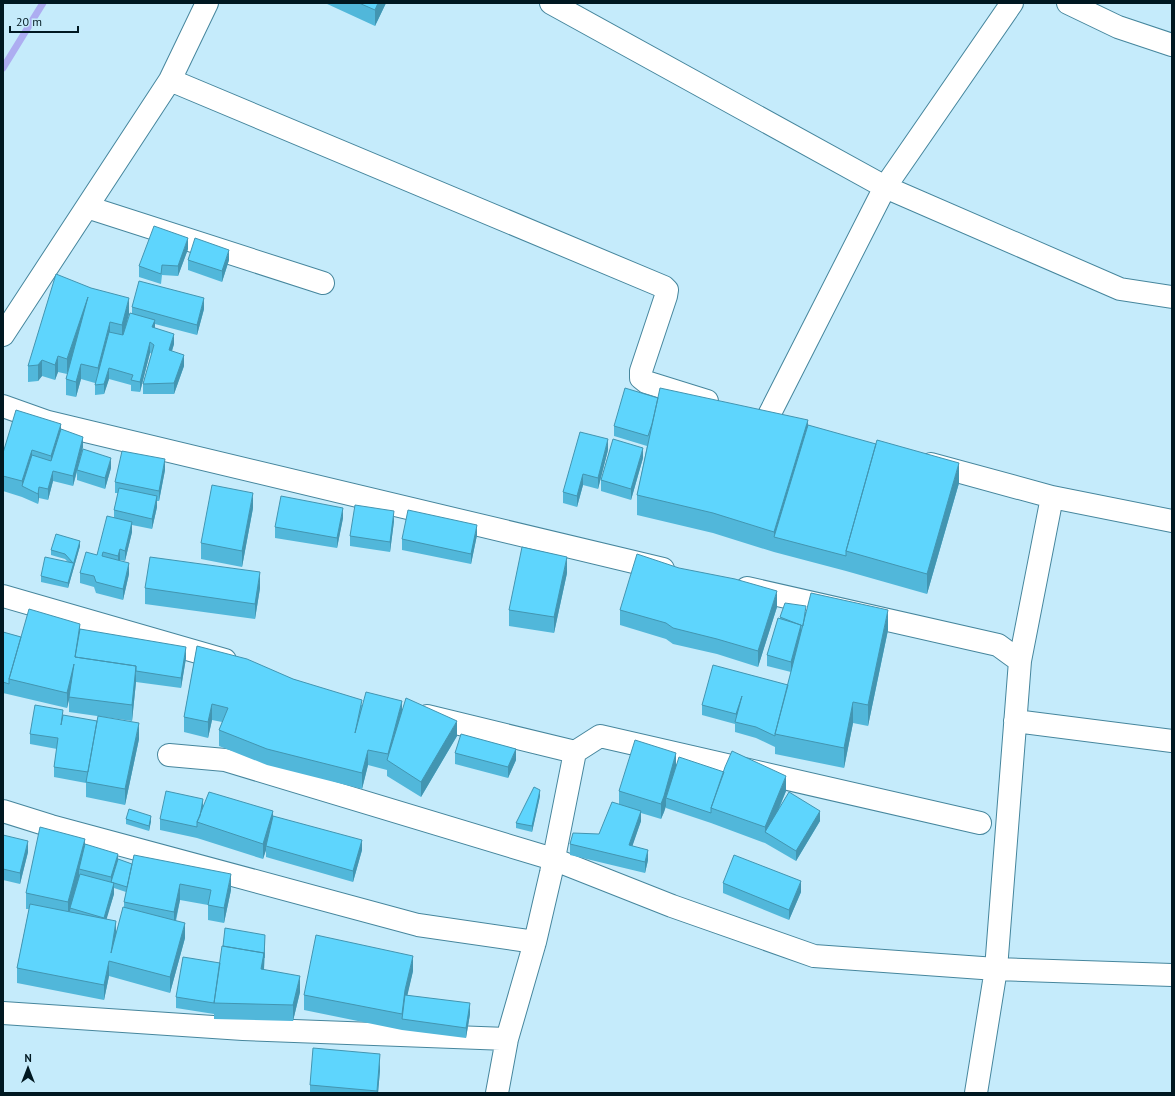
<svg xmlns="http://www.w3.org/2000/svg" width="1175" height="1096" viewBox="0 0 1175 1096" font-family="'PT Sans',sans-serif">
	<rect width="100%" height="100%" fill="#c5ebfb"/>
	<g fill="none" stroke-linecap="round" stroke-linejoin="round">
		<path stroke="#adadf1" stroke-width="7" d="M3 68 43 3"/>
		<defs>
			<path id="street" d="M551 3 885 187 1120 289 1172 297
				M1068 3 1118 27 1172 45
				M170 80 664 287 667 290 666 296 641 371V378L646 382 707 401
				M87 207 323 283
				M3 335 170 80 207 3
				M3 406 48 422 663 569
				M767 419 885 187 1012 3
				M931 464 1052 497
				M747 588 998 645 1020 661
				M3 596 225 660
				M427 716 575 752 600 736 980 823
				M1015 721 1172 741
				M169 755 225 760 553 859 672 906 814 956 996 969 1172 975
				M3 811 51 826 418 925 535 942
				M3 1013 243 1029 507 1039
				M497 1093 507 1039 535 942 551 873 575 752
				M976 1093 996 969 1020 661 1052 497 1172 521"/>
		</defs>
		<use href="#street" stroke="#46869d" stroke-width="24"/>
		<use href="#street" stroke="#fff" stroke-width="22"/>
	</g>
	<path fill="#51b7da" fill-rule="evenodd" d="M325 3H386L375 26Z
		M188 249 178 276 162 275 161 284 139 277V266Z
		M188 260H229L222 282 188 270Z
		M91 288 129 314 126 325 132 313V307L204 309 197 335 155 324V328L174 344 172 351 184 366 174 394H143V384L152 354 150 353 140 392 131 391V385L109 379 104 394 95 395V383L81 379 76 397 66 395V379L71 363 67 374 58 372 55 380 42 376 38 381 28 382V366Z
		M658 398 808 425 959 483 927 594 846 571 774 552 713 533 637 515V495L647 446 614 436V426Z
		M61 429 83 447 80 459 111 468 105 489 77 480V472L73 486 53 481 48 500 39 498 38 504 22 497 3 491V453Z
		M608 450 598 489 583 485 577 507 563 503V492Z
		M643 458 631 500 601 491V480Z
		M165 470 159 501H157V507L152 529 132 525V532L125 561 120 560V561L129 574 123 600 96 593 94 587 80 583V573L97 555 114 518V510L118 493H115V482Z
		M253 508 242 567 201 559V543Z
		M343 518 337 548 275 538V527Z
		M394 521 390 552 350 546V536Z
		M477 535 471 564 402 550V539Z
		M80 546 68 588 41 582V576L68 562 65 559 51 555V550Z
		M567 573 554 633 509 626V610Z
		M145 588H260L255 619 145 604Z
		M777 607 758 667 717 654 673 644 666 639 620 625V610Z
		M806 612 888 630 868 726 853 723 844 768 775 754V747L756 738 735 732V724L702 715V705L788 685 791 672 767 666V655L780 619V617Z
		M80 629 186 658 181 688 136 682 132 721 69 712V698L67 708 3 693V632L21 637Z
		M197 646 293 679 362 705 402 711 457 736 421 797 387 776V770L368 765 362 789 267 765 219 746V730L222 722 212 720 208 738 184 732V717Z
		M63 716 139 739 125 805 86 797V783L54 777V767L57 749 30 744V734Z
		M455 753 516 760 508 778 455 764Z
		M676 767 724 772 786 791 779 809 820 821 796 861 765 843 711 823 666 808V806L664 812 661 819 641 813V821L632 846 648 860 645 873 570 855V844L599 834 619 804V791Z
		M540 796 532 832 516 828V823Z
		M203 806 273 816 362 850 353 882 266 857V850L263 859 197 838 160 830V819Z
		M126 819 151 821 149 831 126 824Z
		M3 835 28 852 20 884 3 880Z
		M85 844 118 859 132 864 231 890 224 923 208 920V905L180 900 176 921 185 938 170 993 109 976 104 1000 17 983V968L29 909H26V893ZM114 888 126 892 124 902V907L116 933 106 919 114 894Z
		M723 883 801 892 789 920 723 893Z
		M265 946 264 970 300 992 293 1021 214 1019V1014L176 1008V997L220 963Z
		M413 971 407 995 470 1014 466 1038 402 1030 304 1010V995Z
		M380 1070 378 1093H310V1085Z"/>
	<path fill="#4295b1" d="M378 3H386L375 26V10Z
		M188 238V249L178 276V266Z
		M229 250V260L222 282V271Z
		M88 297V313L67 374V359Z
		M129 298V314L122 341V325Z
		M204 298V309L197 335V325Z
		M155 320V330L152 327Z
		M110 322V338L98 384V368Z
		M174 334V344L169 360V350Z
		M150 342V353L140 392V382Z
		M184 355V366L174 394V383Z
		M58 356V372L55 380V365Z
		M42 360V376L38 381V365Z
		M81 364V379L76 397V382Z
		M109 368V379L104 394V384Z
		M808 420V440L774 537V532Z
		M61 424V440L51 471V456Z
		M83 437V447L77 470 73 486V476Z
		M608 439V450L598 489V478Z
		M643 448V458L631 500V489Z
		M32 450V465L22 486V481Z
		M111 458V468L105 489V478Z
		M165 459V470L159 501V491Z
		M959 463V483L927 594V574Z
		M53 471V481L48 500V489Z
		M583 474V485L577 507V496Z
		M39 487V498L38 504V494Z
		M253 493V508L242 567V551Z
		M157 496V507L152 529V519Z
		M343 508V518L337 548V538Z
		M394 511V521L390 552V542Z
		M132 522V532L125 561V551Z
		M477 525V535L471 564V554Z
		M80 541V546L68 588V583Z
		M120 549V560L118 567V556Z
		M567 557V573L554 633V617Z
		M129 563V574L123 600V589Z
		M260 572V588L255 619V604Z
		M777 591V607L758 667V651Z
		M888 610V630L868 726V705Z
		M80 624V639L76 662 75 657Z
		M801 625V635L791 672V662Z
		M186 647V658L181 688V678Z
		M74 664V680L67 708V693Z
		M136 666V682L132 721V705Z
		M742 696 736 722V714Z
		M402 701V717L388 761V754Z
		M853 702V723L844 768V748Z
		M212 704V720L208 738V722Z
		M457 721V736L421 797V782Z
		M139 723V739L125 805V789Z
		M516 749V760L508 778V767Z
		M368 750V765L362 789V773Z
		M676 753V768L666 798V806L664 812 661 819V804Z
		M786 776V791L768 834 765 832V827Z
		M540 790V796L532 832V826Z
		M203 799V809L198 823Z
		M273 811V826L266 846V850L263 859V844Z
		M641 811V821L629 856V845Z
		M820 811V821L796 861V851Z
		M151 816V821L149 831V826Z
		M85 839V855L79 869V877L68 918V902Z
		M362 840V850L353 882V871Z
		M28 841V852L20 884V873Z
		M648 850V860L645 873V862Z
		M118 854V864L111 882V877Z
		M231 874V890L224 923V908Z
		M801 881V892L789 920V910Z
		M114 883V894L104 928V918Z
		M180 884V900L174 927V912Z
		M116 921V937L111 953Z
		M185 923V938L170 993V977Z
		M265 935 264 968 261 985V969Z
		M413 956V971L402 1019V1014L405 990Z
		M109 961V976L104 1000V985Z
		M300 976V992L293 1021V1005Z
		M470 1003V1014L466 1038V1028Z
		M380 1054V1070L378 1093H377Z"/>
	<path fill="#5ed5fd" stroke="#4295b1" d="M359 3H378L375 10Z
		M154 226 188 238 178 266 162 265 161 274 139 266Z
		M195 238 229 250 222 271 188 260Z
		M56 274 91 288 129 298 122 325 110 322 98 368 81 364 76 382 66 379 88 297 67 359 58 356 55 365 42 360 38 365 28 366Z
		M139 281 204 298 197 325 132 307Z
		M130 313 155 320 152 327 174 334 169 350 184 355 174 383 143 384 154 345 150 342 140 382 131 380 133 375 109 368 104 384 95 385 109 332 123 335Z
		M625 388 658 398 652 424 648 436 614 426Z
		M660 388 808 420 774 532 713 513 637 495Z
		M16 410 61 424 51 456 32 450 22 481 3 476V453Z
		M808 425 876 444 846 551V556L774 537Z
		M61 429 83 437 73 476 53 471 48 489 39 487 38 494 22 486 32 455 51 461Z
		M580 432 608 439 598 478 583 474 577 496 563 492Z
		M613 439 643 448 631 489 601 480Z
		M877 440 959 463 927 574 846 551Z
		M83 449 111 458 105 478 77 470Z
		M122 451 165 459 159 491 115 482Z
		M212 485 253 493 242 551 201 543Z
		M119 488 157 496 152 519 114 510Z
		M281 496 343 508 337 538 275 527Z
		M355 505 394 511 390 542 350 536Z
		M408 510 477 525 471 554 402 539Z
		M107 516 132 522 125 551 120 549 118 556 103 552 102 556 129 563 123 589 96 582 94 576 80 573 86 552 97 555Z
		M56 534 80 541 68 583 41 576 45 557 73 563 65 554 51 550Z
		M522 547 567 557 554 617 509 610Z
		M637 554 679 568 735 579 777 591 758 651 717 639 673 628 666 623 620 610Z
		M150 557 260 572 255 604 145 588Z
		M811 593 888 610 868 705 853 702 844 748 775 734Z
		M785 603 806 606 803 626 780 617Z
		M29 609 80 624 75 657 136 666 132 705 69 697 74 664 67 693 9 679Z
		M778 618 801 625 791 662 767 655Z
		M80 629 186 647 181 678 136 671V666L75 657Z
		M3 632 21 637 9 679V684L3 682Z
		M197 646 247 659 293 679 362 700 355 733 366 692 402 701 388 754 368 750 362 773 267 749 219 730 228 708 212 704 208 722 184 717Z
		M713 665 788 685 775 734V736L756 727 735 722 742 696 736 714 702 705Z
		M406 698 457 721 421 782 387 760Z
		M35 705 63 710 61 725 63 715 97 721 88 772 54 767 58 738 30 734Z
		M98 716 139 723 125 789 86 782Z
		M461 734 516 749 508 767 455 753Z
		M635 740 676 753 664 796 661 804 619 791Z
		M732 751 786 776 765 827 711 808 725 767Z
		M679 757 724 772 711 808V813L666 798Z
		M534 787 540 790 532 826 516 823Z
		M166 791 203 799 200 816 197 822V827L160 819Z
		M209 792 273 811 263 844 197 822Z
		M789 792 820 811 796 851 765 832Z
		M612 802 641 811 629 845 648 850 645 862 570 844 573 833 599 834Z
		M129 809 151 816 149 826 126 819Z
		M273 816 362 840 353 871 266 846Z
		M40 827 85 839 68 902 26 893Z
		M3 835 28 841 20 873 3 869Z
		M85 844 118 854 111 877 79 869Z
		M134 855 231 874 224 908 208 905 211 890 180 884 174 912 124 902Z
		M734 855 801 881 789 910 723 883Z
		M118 859 132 864 127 887 111 882Z
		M80 874 114 883 104 918 70 908Z
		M30 904 116 921 111 953 123 907 185 923 170 977 109 961 104 985 17 968Z
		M225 928 265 935 264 958V953L223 946Z
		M316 935 413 956 405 990 402 1014 304 995Z
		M222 946 264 953 261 969 300 976 293 1005 214 1003Z
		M183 957 220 963 214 1003 176 997Z
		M405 995 470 1003 466 1028 402 1019Z
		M313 1048 380 1054 377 1091 310 1085Z"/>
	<rect width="1175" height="1096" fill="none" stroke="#001821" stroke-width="8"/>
	<g transform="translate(28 1068)" stroke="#c5ebfb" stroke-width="3" paint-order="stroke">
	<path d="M0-3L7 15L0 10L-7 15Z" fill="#001821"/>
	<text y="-6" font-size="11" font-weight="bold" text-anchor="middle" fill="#001821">N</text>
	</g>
	<path d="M10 26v6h68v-6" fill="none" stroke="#001821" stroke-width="2"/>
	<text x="16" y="26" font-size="12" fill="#001821" stroke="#c5ebfb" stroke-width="3" paint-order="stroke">20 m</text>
</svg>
